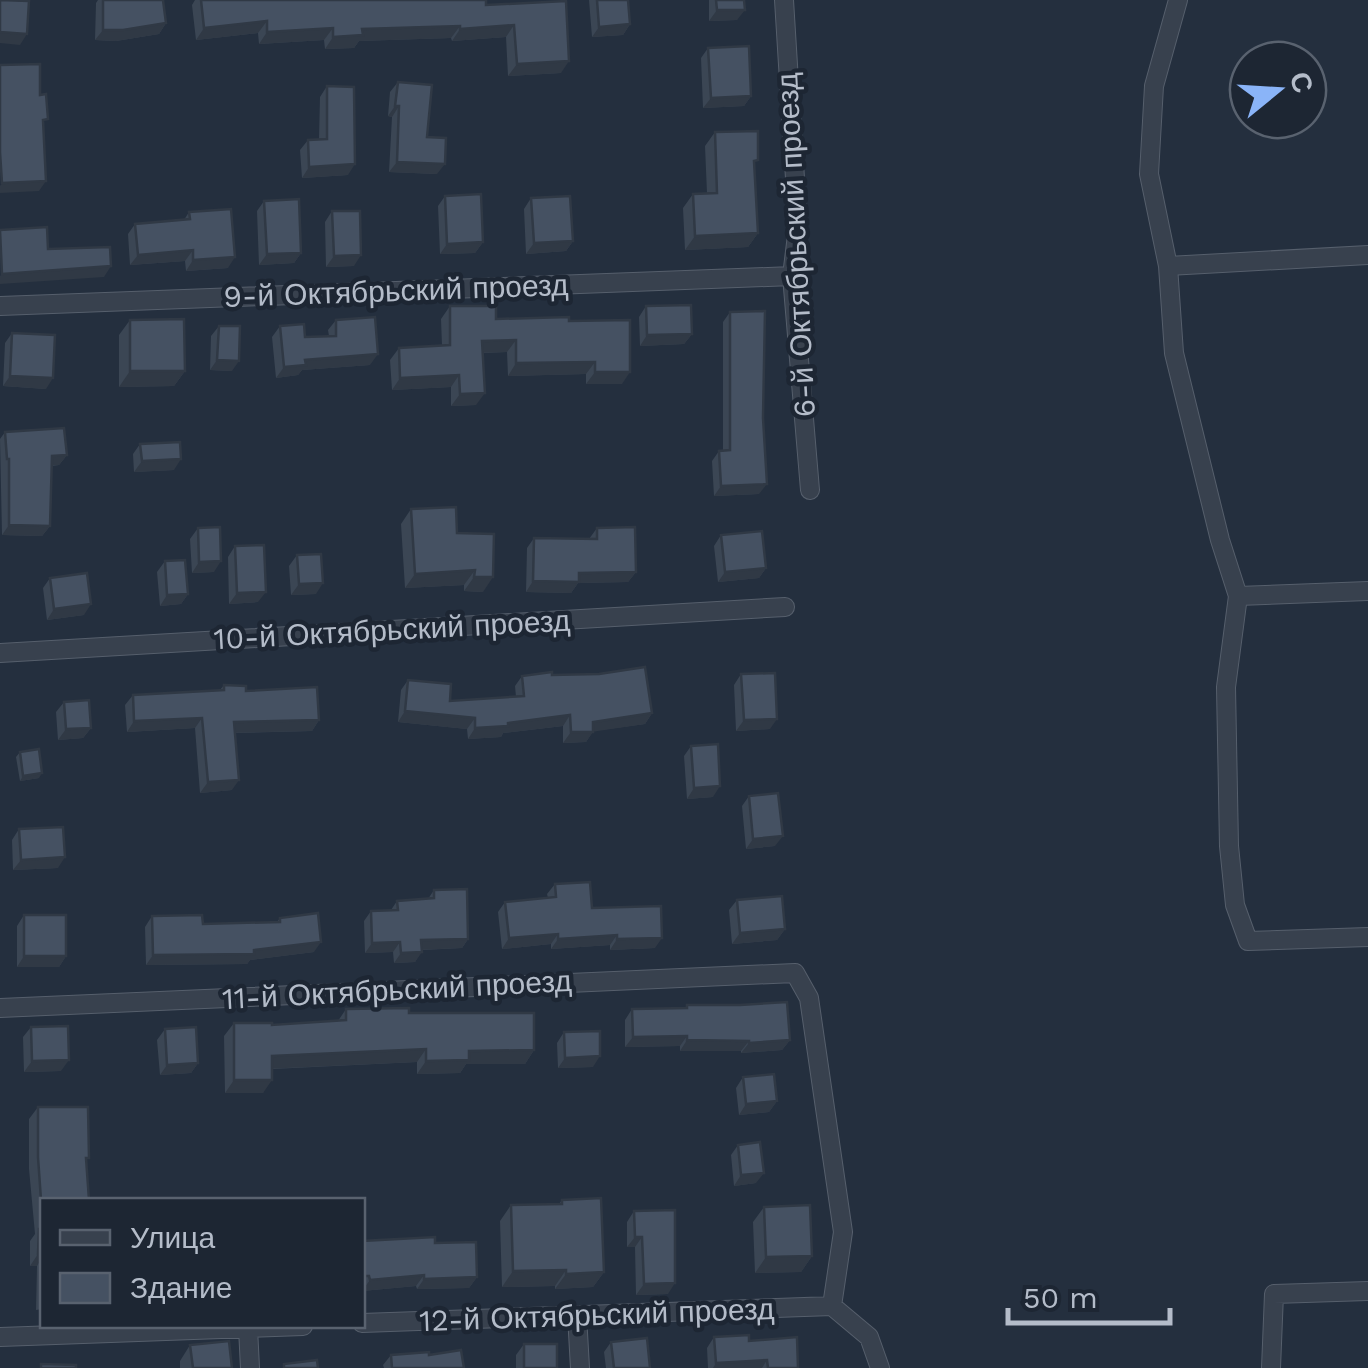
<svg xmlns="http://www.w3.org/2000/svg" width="1368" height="1368" viewBox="0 0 1368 1368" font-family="'Work Sans',sans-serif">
	<rect width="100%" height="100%" fill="#242f3e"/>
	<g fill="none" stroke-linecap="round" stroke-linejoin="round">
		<defs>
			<path id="street" d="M784 0 798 227 792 276 810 490
				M1178 0 1154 86 1149 174 1168 266 1174 353 1220 540 1238 596 1226 687 1229 846 1235 905 1248 941 1368 937
				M1168 266 1368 255
				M0 306 792 276
				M1238 596 1368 591
				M0 653 785 607
				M0 1008 795 973 809 998 843 1232 832 1306 869 1337 880 1368
				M577 1315 580 1368
				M362 1323 832 1306
				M248 1328 250 1368
				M0 1337 303 1326
				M1271 1368 1274 1294 1368 1291"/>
		</defs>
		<use href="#street" stroke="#565f6c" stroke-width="20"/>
		<use href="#street" stroke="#38414e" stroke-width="18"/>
	</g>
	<path fill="#3b4654" d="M98 0H163L166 23 159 34 116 41 95 40 96 3Z
		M195 0H486V5L566 1 561 73 508 76 506 37 452 41 451 38 359 41 354 48 325 49 324 40 259 44 258 33 196 40 192 5Z
		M589 0H628L630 24 623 35 592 37Z
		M709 0H744L737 20 709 21Z
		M708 48 751 96 744 106 703 108 701 58Z
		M398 82 427 137 437 174 389 172 392 117 388 116 390 92Z
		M327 86 348 175 302 178 300 150 308 140 319 139 320 97Z
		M715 132 754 166 758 233 748 247 685 250 683 208 693 194 707 193 705 146Z
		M445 196 483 242 475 253 440 254 438 206Z
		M531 198 573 241 566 251 526 254 524 209Z
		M264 201 301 253 294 263 259 265 257 211Z
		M332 211 354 266 326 267 325 222Z
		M189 212 228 268 186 271 185 261 130 265 128 234 135 224 184 220Z
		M450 306 496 319 569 321 622 384H586V374L508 376 507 352 483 353 476 405 451 406V387L392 390 390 360 399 348 442 346 441 319Z
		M646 306 692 334 684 344 640 346 639 317Z
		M730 312 759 494 714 496 712 461 719 451 723 450V322Z
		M130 320 185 371 174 386 119 387V335Z
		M336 320 370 365 302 370 298 375 276 378 272 337 280 326 305 337 329 336 328 330Z
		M219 326 232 371 210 370 211 336Z
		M12 333 46 389 3 386 5 343Z
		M5 432 67 455 59 465 52 466 50 526 42 536 2 535 0 439Z
		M140 444 174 470 134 472 133 454Z
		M411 509 457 533 483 592 464 591V585L405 588 401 524Z
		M198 528 214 572 192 573 190 539Z
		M597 528 636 572 628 582 578 583 571 593 526 592 527 548 534 538 589 539Z
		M721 535 766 568 759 578 718 582 714 546Z
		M235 546 258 602 229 604 228 557Z
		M297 555 316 594 291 595 289 566Z
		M165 561 188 594 181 604 160 606 157 572Z
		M50 578 84 615 47 620 43 588Z
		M741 674 770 729 736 731 734 685Z
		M552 675 652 713 645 724 593 731 586 742 563 743V726L503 733 501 737 468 739 467 729 398 722 401 690 408 680 450 701 516 697 515 686 522 676Z
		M224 685 246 691 319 720 312 731 235 733 232 790 200 793 195 728 127 732 125 705 133 695 220 690Z
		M64 702 91 728 83 738 58 740 56 712Z
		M691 746 713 797 687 799 684 756Z
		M20 752 39 778 20 781 16 757Z
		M749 796 775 846 746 849 742 806Z
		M19 829 58 868 13 870 12 840Z
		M555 884 592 908 655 948 610 950V945L551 949V944L502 949 498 912 505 902 548 898 547 894Z
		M434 890 468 939 462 948 422 950 415 962 394 963 393 952 365 953 364 921 371 911 391 910 397 901 428 899Z
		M737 900 785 929 777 940 732 944 729 910Z
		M24 915 66 956 59 967H17V926Z
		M152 916 203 924 277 922 280 918 314 952 250 960 247 964 146 965 145 927Z
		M687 1005 790 1040 782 1050 741 1053V1051H680V1046L625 1047V1020L632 1009 685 1008Z
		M346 1009 409 1013 534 1050 525 1064H466L460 1073 417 1074V1062L272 1069 263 1093H225L224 1036 234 1023 272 1025 338 1021Z
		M31 1027 61 1071 24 1072 23 1037Z
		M165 1029 198 1063 191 1073 160 1075 157 1040Z
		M564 1032 593 1067 558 1068 557 1043Z
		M743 1077 777 1101 769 1112 739 1115 736 1088Z
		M38 1107 42 1200V1309L36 1310 37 1266H30V1241L35 1234 29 1169V1119Z
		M738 1145 756 1183 734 1186 731 1155Z
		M562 1200 604 1272 593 1287 555 1289V1286L502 1287 500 1221 511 1205 559 1204Z
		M764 1207 812 1256 801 1272 755 1273 753 1222Z
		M634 1211 668 1294 636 1295 635 1247H627V1222Z
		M362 1241 435 1243 477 1277 469 1288 417 1289 416 1286 362 1291Z
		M714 1337 749 1341 798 1368H708L707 1348Z
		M611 1342 650 1368H606L604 1352Z
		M524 1344 557 1368H516V1355Z
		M190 1345 232 1368H180V1361Z
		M391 1355H429L464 1368H384L383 1365Z"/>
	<path fill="#303945" d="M717 10H745L737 20 709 21Z
		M267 21 258 33 196 40 204 28Z
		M166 23 159 34 116 41 95 40 103 30Z
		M630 24 623 35 592 37 599 27Z
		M514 25 506 37 452 41 460 29Z
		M460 26 451 38 359 41 354 48 325 49 333 37 362 29Z
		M333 28 324 40 259 44 267 32Z
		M0 32 27 34 20 45 0 43Z
		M569 61 561 73 508 76 517 64Z
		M751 96 744 106 703 108 711 98Z
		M395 106H399L392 117 388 116Z
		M397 162 445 164 437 174 389 172Z
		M355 164 348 175 302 178 309 167Z
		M46 181 39 191 0 193V186L2 183Z
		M758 233 748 247 685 250 695 236Z
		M573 241 566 251 526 254 534 243Z
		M483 242 475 253 440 254 447 244Z
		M193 250 185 261 130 265 138 255Z
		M301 253 294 263 259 265 267 254Z
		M361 255 354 266 326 267 334 256Z
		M235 257 228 268 186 271 193 260Z
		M111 266 104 277 0 284V276L2 274Z
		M692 334 684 344 640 346 647 335Z
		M516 340 507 352 474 353 482 341Z
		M378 354 370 365 302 370 298 375 276 378 284 367 305 360Z
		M217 360 239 361 232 371 210 370Z
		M595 362 586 374 508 376 516 363Z
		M130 371H185L174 386 119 387Z
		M595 372H630L622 384H586Z
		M459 375 451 387 392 390 400 378Z
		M10 376 53 378 46 389 3 386Z
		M485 393 476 405 451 406 460 394Z
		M67 455 59 465 44 466 52 456Z
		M181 459 174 470 134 472 142 461Z
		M767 484 759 494 714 496 721 486Z
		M9 525 50 526 42 536 2 535Z
		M221 561 214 572 192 573 199 562Z
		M766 568 759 578 718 582 725 572Z
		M475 570 464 585 405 588 415 574Z
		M636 572 628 582 578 583 571 593 526 592 533 581 579 573Z
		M474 577H493L483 592 464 591Z
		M323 583 316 594 291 595 299 584Z
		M266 592 258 602 229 604 237 593Z
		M188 594 181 604 160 606 167 595Z
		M91 604 84 615 47 620 54 609Z
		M405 711 475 718 467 729 398 722Z
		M652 713 645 724 591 732H593L586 742 563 743 571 732 593 722Z
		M570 715 563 726 503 733 501 737 468 739 475 728Z
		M202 718 195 728 127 732 134 721Z
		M777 719 770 729 736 731 744 720Z
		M319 720 312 731 227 733 234 722Z
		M91 728 83 738 58 740 66 729Z
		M42 773 39 778 20 781 23 776Z
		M239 780 232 790 200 793 208 782Z
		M720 786 713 797 687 799 694 788Z
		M783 836 775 846 746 849 753 839Z
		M65 857 58 868 13 870 21 860Z
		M785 929 777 940 732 944 740 933Z
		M558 934 551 944 502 949 509 938Z
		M617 935 610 945 551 949 558 939Z
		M662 938 655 948 610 950 617 939Z
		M468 939 462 948 415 950 421 940Z
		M321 942 314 952 250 960 247 964 146 965 153 955 254 950Z
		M400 942 393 952 365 953 372 943Z
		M422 952 415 962 394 963 401 953Z
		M24 956H66L59 967H17Z
		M687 1036 680 1046 625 1047 633 1037Z
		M687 1040 749 1041 741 1051H680Z
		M790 1040 782 1050 741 1053 749 1043Z
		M426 1049 417 1062 263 1069 272 1056Z
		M534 1050 525 1064H466L460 1073 417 1074 426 1061 469 1051Z
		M600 1056 593 1067 558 1068 565 1058Z
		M69 1060 61 1071 24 1072 32 1061Z
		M198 1063 191 1073 160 1075 167 1065Z
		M234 1080H272L263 1093H225Z
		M777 1101 769 1112 739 1115 746 1104Z
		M764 1173 756 1183 734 1186 741 1175Z
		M635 1237H642L635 1247H627Z
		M38 1254H42V1258L37 1266H30Z
		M812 1256 801 1272 755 1273 766 1257Z
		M566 1270 555 1286 502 1287 513 1271Z
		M604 1272 593 1287 555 1289 566 1274Z
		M424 1275 416 1286 362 1291 370 1280Z
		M477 1277 469 1288 417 1289 424 1279Z
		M675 1283 668 1294 636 1295 644 1284Z
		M767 1360 762 1368H713L716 1363Z"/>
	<path fill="#455162" stroke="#303945" stroke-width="2.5" d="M0 0 29 1 27 34 0 32Z
		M103 0H163L166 23 123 30H103Z
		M201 0H486V5L566 1 569 61 517 64 514 25 460 29V26L362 29 363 35 333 37V28L267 32V21L204 28Z
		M597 0H628L630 24 599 27Z
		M716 0H744L745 10H717Z
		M749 46 751 96 711 98 708 48Z
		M40 64V95L46 94 48 119 43 120 46 181 2 183 0 152V65Z
		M398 82 432 85 427 137 446 138 445 164 397 162 399 106H395Z
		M327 86 354 87 355 164 309 167 308 140 327 139Z
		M758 131V160L754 161 758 233 695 236 693 194 717 193 715 132Z
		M481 194 483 242 447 244 445 196Z
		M570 196 573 241 534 243 531 198Z
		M299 199 301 253 267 254 264 201Z
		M231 209 235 257 193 260V250L138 255 135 224 190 219 189 212Z
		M332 211H360L361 255 334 256Z
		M47 227 48 249 110 247 111 266 2 274 0 230Z
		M691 305 692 334 647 335 646 306Z
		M450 306H496V319L569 317V321L630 320V372H595V362L516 363V340L482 341 485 393 460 394 459 375 400 378 399 348 450 345Z
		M765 311 763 418 767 484 721 486 719 451 730 450V312Z
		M375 317 378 354 305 360 306 365 284 367 280 326 304 324 305 337 336 336V320Z
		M184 319 185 371H130V320Z
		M219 326H240L239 361 217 360Z
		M12 333 55 335 53 378 10 376Z
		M64 428 67 455 52 456 50 526 9 525V459H7L5 432Z
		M180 442 181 459 142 461 140 444Z
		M456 507 457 533 494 534 493 577H474L475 570 415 574 411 509Z
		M220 527 221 561 199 562 198 528Z
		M635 527 636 572 579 573V582L533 581 534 538 597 539V528Z
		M762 531 766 568 725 572 721 535Z
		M264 545 266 592 237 593 235 546Z
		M321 554 323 583 299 584 297 555Z
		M185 560 188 594 167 595 165 561Z
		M87 573 91 604 54 609 50 578Z
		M645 667 652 713 593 722V732H571L570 715 508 723V726L475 728V718L405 711 408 680 451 684 450 701 524 696 522 676 552 672V675L599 674Z
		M775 673 777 719 744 720 741 674Z
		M224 685 246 686V691L317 687 319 720 234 722 239 780 208 782 202 718 134 721 133 695 224 690Z
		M89 700 91 728 66 729 64 702Z
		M718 744 720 786 694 788 691 746Z
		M39 749 42 773 23 776 20 752Z
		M778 793 783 836 753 839 749 796Z
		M63 827 65 857 21 860 19 829Z
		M590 882 592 908 661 906 662 938 617 939V935L558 939V934L509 938 505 902 556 897 555 884Z
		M467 889 468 939 421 940 422 952 401 953 400 942 372 943 371 911 398 910 397 901 434 898V890Z
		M782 896 785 929 740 933 737 900Z
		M318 913 321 942 254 950V954L153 955 152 916 202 915 203 924 280 922V918Z
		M24 915H66V956H24Z
		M787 1002 790 1040 749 1043V1041L687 1040V1036L633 1037 632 1009 687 1008V1005H740Z
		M409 1008V1013H534V1050L469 1051V1060L426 1061V1049L272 1056V1080H234V1023H272V1025L346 1020V1009Z
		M68 1026 69 1060 32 1061 31 1027Z
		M196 1027 198 1063 167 1065 165 1029Z
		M600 1031V1056L565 1058 564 1032Z
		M774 1074 777 1101 746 1104 743 1077Z
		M38 1107H88L89 1158H86L89 1200H42V1214L38 1157Z
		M760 1142 764 1173 741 1175 738 1145Z
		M601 1198 604 1272 566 1274V1270L513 1271 511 1205 562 1204V1200Z
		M810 1205 812 1256 766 1257 764 1207Z
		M675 1210V1283L644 1284 642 1237H635L634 1211Z
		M39 1229H42V1254H38Z
		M435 1237V1243L476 1242 477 1277 424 1279V1275L370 1280 369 1276H362V1241Z
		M749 1335V1341L797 1337 798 1368H768L767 1360 716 1363 714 1337Z
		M647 1338 650 1368H614L611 1342Z
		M229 1341 232 1368H193L190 1345Z
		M524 1344H557V1368H524Z
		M461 1350 464 1368H392L391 1355 429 1352V1355Z
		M317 1360 318 1368H284V1364Z
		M41 1364 76 1365V1368H41Z"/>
	<g text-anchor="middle" stroke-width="9" stroke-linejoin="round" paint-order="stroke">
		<g font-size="30" fill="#b4bcc9" stroke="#1d2633">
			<text transform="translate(796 245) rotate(-93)" y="10">6-й Октябрьский проезд</text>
			<text transform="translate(396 291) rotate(-2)" y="10">9-й Октябрьский проезд</text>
			<text transform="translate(392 630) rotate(-3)" y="10">10-й Октябрьский проезд</text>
			<text transform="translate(397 990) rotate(-3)" y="10">11-й Октябрьский проезд</text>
			<text transform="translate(597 1315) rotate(-2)" y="10">12-й Октябрьский проезд</text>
		</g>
	</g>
	<rect x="40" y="1198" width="325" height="130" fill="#1d2633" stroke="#59626f" stroke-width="2.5"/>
	<rect x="60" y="1230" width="50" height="15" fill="#38414e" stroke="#59626f" stroke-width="2.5"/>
	<text x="130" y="1248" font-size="30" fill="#b4bcc9">Улица</text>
	<rect x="60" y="1273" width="50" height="30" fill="#455162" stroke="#59626f" stroke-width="2.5"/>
	<text x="130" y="1298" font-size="30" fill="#b4bcc9">Здание</text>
	<g transform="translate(1278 90) rotate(72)"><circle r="48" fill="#1d2633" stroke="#59626f" stroke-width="2.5"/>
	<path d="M0-8L18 38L0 25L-18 38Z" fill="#8ab4f8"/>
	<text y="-15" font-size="28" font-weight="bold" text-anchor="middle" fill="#b4bcc9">С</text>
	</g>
	<path d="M1008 1308v15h162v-15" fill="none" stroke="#b4bcc9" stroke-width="5"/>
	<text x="1023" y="1308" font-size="30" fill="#b4bcc9" stroke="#1d2633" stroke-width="8" paint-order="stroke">50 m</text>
</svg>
